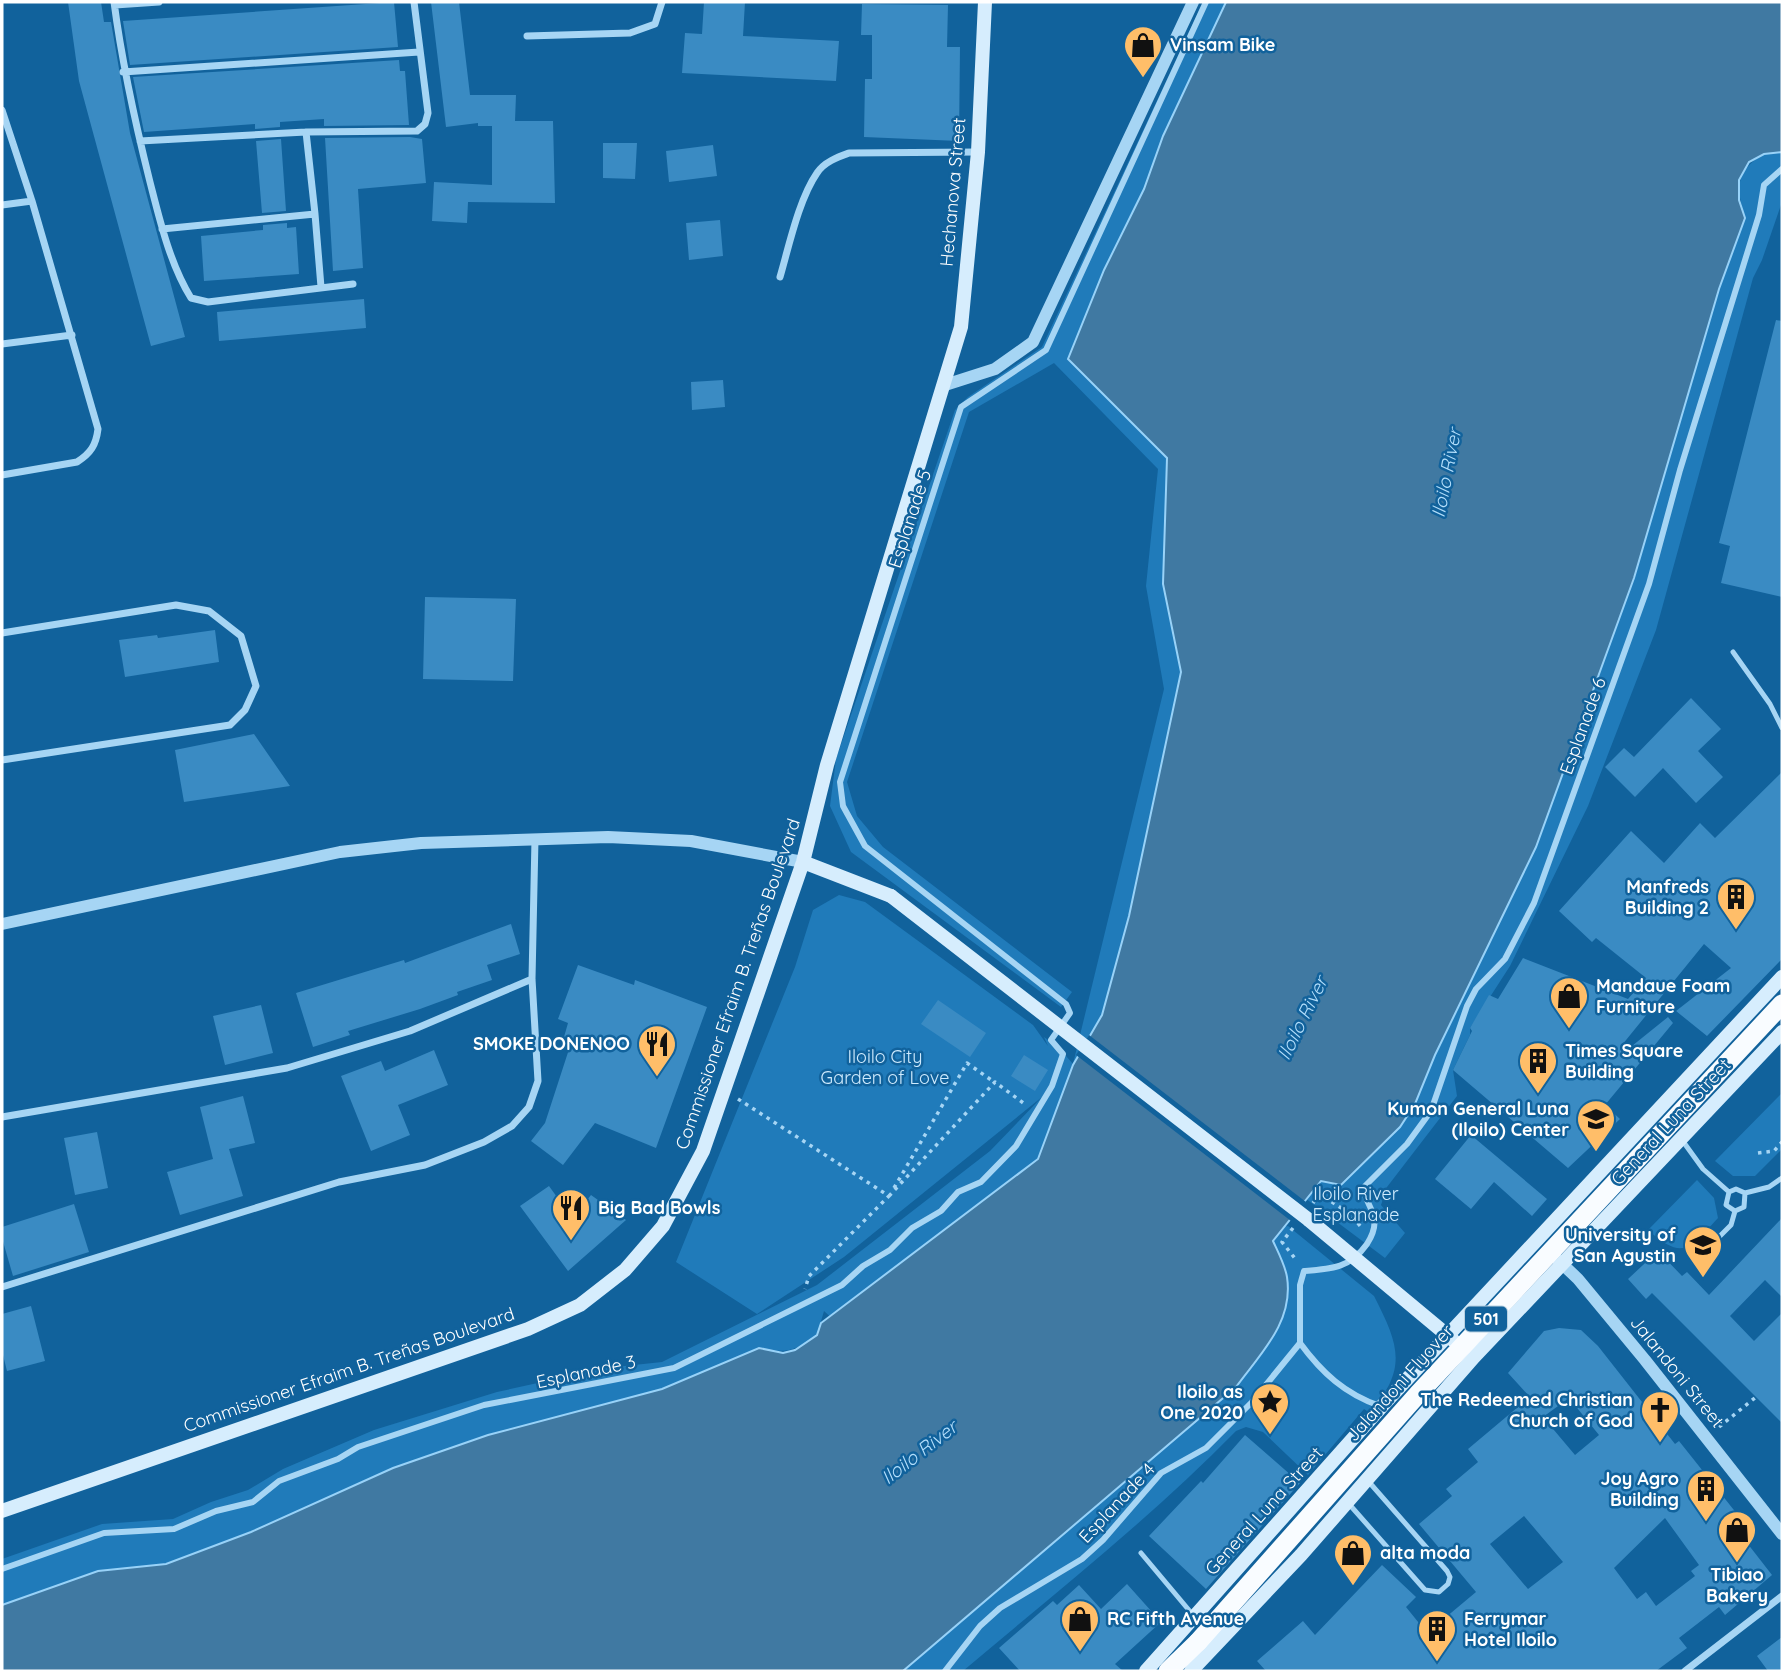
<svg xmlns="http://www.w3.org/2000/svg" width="1784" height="1673" viewBox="0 0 1784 1673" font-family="Quicksand,sans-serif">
	<rect width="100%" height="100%" fill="#11629c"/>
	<path fill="#207bba" d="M1203 2H1249L1268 227 1102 1114 836 1322 824 1311 817 1335C797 1351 784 1354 759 1348V1363L2 1647V1559L102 1524 173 1519 211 1502 248 1490 283 1469 374 1430 497 1392 606 1368 662 1362 817 1285 990 1151 1042 1097 844 1257 757 1314 676 1262 795 967 813 910 839 895 865 902 1033 1025 1048 1046 1044 1037 1060 1049 1073 1064 1164 689 1146 586 1158 469 1054 363 969 412 847 782 857 816 883 847 1072 992 1061 1007 851 852 830 806 836 759 955 410 968 397 1042 347Z
		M1782 107V202L1762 260 1753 278 1656 630 1588 806 1510 966 1470 1028V1035L1453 1070 1457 1096 1387 1187 1381 1205 1405 1233 1385 1258 1305 1198 1321 1181 1341 1185 1683 382 1745 218C1736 188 1735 171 1764 154Z
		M1782 1093V1149L1755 1176H1733L1715 1161Z
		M1697 1180 1714 1198 1718 1218C1690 1248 1684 1262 1648 1230Z
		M1288 1226 1374 1296C1399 1345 1408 1368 1370 1413L1364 1409 1308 1475 1263 1432 1246 1427 1236 1431C1151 1518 1055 1593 963 1671H888L1236 1387 1273 1241 1282 1227Z"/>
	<path fill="#4079a2" stroke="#98d2f8" stroke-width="2" d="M1226 2H1782V152L1764 154 1749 162 1739 180V200L1745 218 1719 289 1634 578 1536 847 1435 1055 1415 1104 1400 1127 1341 1185 1321 1181 1273 1241C1278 1252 1285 1265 1287 1277 1294 1322 1260 1354 1236 1387L903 1671H2V1605L98 1571 166 1564 251 1532 393 1468 488 1435 662 1389 759 1348 783 1353 795 1350 817 1335 821 1323 1038 1159 1073 1065 1102 1015 1129 916 1181 672 1163 584 1167 458 1068 359 1104 270 1144 189 1163 136Z"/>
	<path fill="#11629c" d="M1089 1035 1306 1202 1291 1221 1076 1055Z"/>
	<path fill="#3a8bc3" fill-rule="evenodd" d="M68 2H101L104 22H111L130 133 185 337 151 346 79 81Z
		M394 2 398 47 130 65 123 21Z
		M431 2H459L470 95H516L515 121H553L555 203 468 202 467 223 432 221 434 182 492 185V126H478V123L446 127Z
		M704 2H745L743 36 839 41 836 81 682 73 685 33 702 34Z
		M862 4 948 5 947 47H960L959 141 864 137 865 79H872V35H861Z
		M399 60 400 71H405L409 125 324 126V119L280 122V127L255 129V124L144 132 133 77Z
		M410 137 422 139 426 183 358 189 363 268 333 271 325 138Z
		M281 139 286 211 262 213 256 141Z
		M603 143H637L635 179 603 178Z
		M713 145 717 176 669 182 666 151Z
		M720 220 723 256 689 260 686 223Z
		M287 223V228L296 227 299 274 204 281 201 236 263 230V225Z
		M364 299 366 328 219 341 217 312Z
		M1776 320 1782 321V597L1721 583 1730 546 1719 543Z
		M723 380 725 407 692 410 691 382Z
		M425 597 516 599 513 681 423 679Z
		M215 630 219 662 125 677 119 640 157 635 158 638Z
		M1691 698 1721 729 1698 751 1723 777 1696 803 1663 768 1635 797 1605 767 1624 748 1634 757Z
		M254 734 290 786 184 802 175 750Z
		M1782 772V959L1707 1036 1676 1011 1731 968 1704 944 1622 1045 1627 1050 1668 1017 1673 1023 1605 1105 1620 1119 1568 1168 1453 1070 1472 1031 1470 1028 1489 995 1498 999 1523 958 1628 999 1646 978 1596 938 1592 942 1559 911 1631 831 1664 863 1700 823 1715 838Z
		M511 924 520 954 487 965 492 980 457 992 458 995 420 1009 348 1031 350 1035 313 1047 296 993 404 960 405 963Z
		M578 965 634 985 635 980 707 1007 656 1148 595 1123 563 1165 531 1141 545 1123 572 1040 564 1037 568 1023 558 1019Z
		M938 1000 986 1033 970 1057 921 1024Z
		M261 1005 273 1053 225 1065 213 1016Z
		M434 1050 448 1085 398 1105 410 1135 371 1151 341 1076 381 1061 385 1071Z
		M1024 1055 1048 1070 1035 1091 1011 1076Z
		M243 1096 255 1143 229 1149 243 1196 180 1215 167 1172 213 1159 200 1107Z
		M97 1132 108 1188 75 1195 64 1138Z
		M1471 1135 1547 1199 1532 1216 1494 1182 1471 1209 1435 1179Z
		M549 1186 572 1218 591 1195 626 1220 568 1271 520 1206Z
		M74 1204 89 1252 13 1276 2 1238V1227Z
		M1782 1218V1297L1765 1280 1730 1316 1754 1341 1782 1313V1423L1652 1293 1646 1299 1628 1279 1658 1251 1682 1276 1687 1272 1709 1295Z
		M31 1306 45 1361 7 1371 2 1351V1314Z
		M1559 1328 1581 1330 1598 1346 1675 1444 1679 1441 1745 1524 1737 1530 1772 1575 1725 1615 1719 1607 1679 1638 1687 1648 1656 1671H1266L1257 1661 1303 1621 1315 1635 1382 1565 1416 1597 1406 1607 1427 1633 1476 1592 1419 1524 1452 1496 1446 1489 1478 1462 1468 1449 1530 1397 1508 1373 1544 1331ZM1569 1398 1599 1435 1575 1455 1543 1417ZM1524 1516 1563 1562 1528 1589 1490 1544ZM1665 1518 1699 1565 1691 1571 1695 1576 1656 1606 1646 1592 1637 1599 1614 1568Z
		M1245 1435 1300 1483 1206 1589 1149 1536 1201 1481 1203 1483Z
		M1127 1584 1161 1622 1115 1664 1123 1671H1020L999 1648 1053 1601 1057 1605 1079 1585 1101 1609Z
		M1782 1637V1671H1768L1757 1656Z"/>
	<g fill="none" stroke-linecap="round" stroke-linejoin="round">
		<path stroke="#a6d5f4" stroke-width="3.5" stroke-dasharray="3.5 5" stroke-linecap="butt" d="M738 1099 889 1196 809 1276 805 1289
			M1758 1153 1774 1151 1782 1142
			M894 1188 967 1063 994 1082
			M889 1196 995 1082 1026 1105
			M1313 1203 1320 1194 1350 1214 1362 1228
			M1293 1228 1282 1242 1297 1261
			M1719 1427 1756 1397"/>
		<path stroke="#a6d5f4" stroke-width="5" d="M1733 652 1770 704 1782 728
			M1682 1140 1703 1169 1729 1192
			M1729 1192 1736 1189 1745 1193 1769 1187 1782 1178
			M1729 1192 1726 1205 1735 1211 1744 1207 1745 1193
			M1694 1262 1731 1225 1735 1211
			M1349 1504 1425 1590 1439 1592 1448 1584 1450 1577 1447 1571 1369 1482
			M1141 1553 1193 1615"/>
		<path stroke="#a6d5f4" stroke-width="6" d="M1380 1406C1345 1394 1322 1373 1300 1343V1285L1304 1271C1332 1269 1350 1268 1367 1244 1372 1236 1376 1227 1374 1218 1372 1206 1363 1199 1365 1186L1407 1144 1431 1111 1467 1006 1476 989 1505 959 1534 903 1649 584 1680 470 1759 215 1764 185 1782 169
			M2 1569 104 1533 174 1529 216 1511 253 1502 279 1481 338 1459 358 1447 484 1405 674 1368 842 1285 863 1266 890 1250 912 1228 941 1211 958 1192 981 1182 1016 1146 1052 1086 1063 1054 1051 1040 1070 1013 1066 1004 865 846 843 806 840 782 961 407 1046 350 1206 2
			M945 1671 980 1626 1000 1608 1082 1559 1103 1540 1161 1473 1206 1448 1252 1402 1300 1343"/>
		<path stroke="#a6d5f4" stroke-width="7" d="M114 2C122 63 135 122 150 182 160 221 170 264 191 298L208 302 353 284
			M115 5 159 2
			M527 36 630 33 655 24 662 2
			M123 72 419 52
			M2 110 32 201 98 429C96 445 91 453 77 462L2 475
			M140 141 306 132 417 131 425 124 428 113 414 2
			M2 205 32 201
			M315 214 321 287
			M162 229 315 214 306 132
			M780 277C789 246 799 199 817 173 824 162 838 157 849 153L977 152
			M2 344 72 335
			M2 633 176 605 209 611 241 636 256 686 245 710 230 725 2 760
			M2 1117 287 1068 410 1031 532 979
			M2 1287 339 1182 425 1165 484 1142 512 1126 529 1107 538 1081 532 979 535 839
			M1685 1671 1782 1596"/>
		<path stroke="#a6d5f4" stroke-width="12" d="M945 385 995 369 1033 342 1193 2
			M2 924 340 852 421 843 608 837 691 841 803 862
			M1556 1258 1578 1279 1645 1360 1782 1534"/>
		<path stroke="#d6edfd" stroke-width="14" d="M803 862 891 896
			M1309 1220 1453 1340
			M2 1511 528 1329 580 1305 625 1270 663 1226 703 1151 803 862 827 765 961 327 978 152 985 2
			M1146 1671 1382 1406 1782 977
			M1191 1671 1301 1555 1474 1357 1782 1032"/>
		<path stroke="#f9fcff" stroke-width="19" d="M1168 1671 1198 1642"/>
		<path stroke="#d6edfd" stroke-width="14" d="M891 896 1309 1220"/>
		<path stroke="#f9fcff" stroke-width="19" d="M1198 1642 1418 1394 1782 1004"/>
	</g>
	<defs>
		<symbol id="shop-pin" viewBox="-11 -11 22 30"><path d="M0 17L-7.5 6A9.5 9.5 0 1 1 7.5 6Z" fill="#ffbe69" stroke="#11629c"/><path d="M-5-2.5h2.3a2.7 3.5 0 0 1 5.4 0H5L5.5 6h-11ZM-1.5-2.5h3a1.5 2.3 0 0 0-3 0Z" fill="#111"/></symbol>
		<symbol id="building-pin" viewBox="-11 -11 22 30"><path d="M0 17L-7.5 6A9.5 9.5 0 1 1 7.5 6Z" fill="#ffbe69" stroke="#11629c"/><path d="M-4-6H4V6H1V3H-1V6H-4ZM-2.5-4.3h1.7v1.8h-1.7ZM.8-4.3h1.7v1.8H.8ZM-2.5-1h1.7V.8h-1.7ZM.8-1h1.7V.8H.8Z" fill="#111"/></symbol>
		<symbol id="restaurant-pin" viewBox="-11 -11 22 30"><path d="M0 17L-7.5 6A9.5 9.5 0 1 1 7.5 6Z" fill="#ffbe69" stroke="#11629c"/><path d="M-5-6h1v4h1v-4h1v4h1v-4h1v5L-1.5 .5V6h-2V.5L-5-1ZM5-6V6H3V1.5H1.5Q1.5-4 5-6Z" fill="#111"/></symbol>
		<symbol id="school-pin" viewBox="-11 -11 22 30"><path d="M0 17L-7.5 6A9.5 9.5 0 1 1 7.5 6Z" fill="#ffbe69" stroke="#11629c"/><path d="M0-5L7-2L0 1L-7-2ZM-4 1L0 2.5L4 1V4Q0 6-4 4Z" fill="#111"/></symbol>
		<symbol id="university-pin" viewBox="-11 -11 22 30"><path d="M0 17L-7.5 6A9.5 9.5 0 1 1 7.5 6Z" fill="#ffbe69" stroke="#11629c"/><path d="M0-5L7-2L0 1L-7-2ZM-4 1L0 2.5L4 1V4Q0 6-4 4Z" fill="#111"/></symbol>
		<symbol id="sight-pin" viewBox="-11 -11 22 30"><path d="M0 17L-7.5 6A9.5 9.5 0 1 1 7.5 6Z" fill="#ffbe69" stroke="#11629c"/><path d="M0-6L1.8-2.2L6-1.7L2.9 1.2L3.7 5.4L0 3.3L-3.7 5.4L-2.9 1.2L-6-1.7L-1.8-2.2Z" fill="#111"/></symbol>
		<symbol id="church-pin" viewBox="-11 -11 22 30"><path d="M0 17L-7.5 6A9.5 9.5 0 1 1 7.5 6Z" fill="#ffbe69" stroke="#11629c"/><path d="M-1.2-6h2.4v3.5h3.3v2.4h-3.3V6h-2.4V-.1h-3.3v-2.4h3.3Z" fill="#111"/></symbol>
	</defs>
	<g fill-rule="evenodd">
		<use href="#shop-pin" x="1121" y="23" width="44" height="60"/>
		<use href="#building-pin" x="1714" y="875" width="44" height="60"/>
		<use href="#shop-pin" x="1547" y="974" width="44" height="60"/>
		<use href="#restaurant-pin" x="635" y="1022" width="44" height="60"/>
		<use href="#building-pin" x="1516" y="1039" width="44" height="60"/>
		<use href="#school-pin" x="1574" y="1097" width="44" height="60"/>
		<use href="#restaurant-pin" x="549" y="1186" width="44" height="60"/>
		<use href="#university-pin" x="1681" y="1223" width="44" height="60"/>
		<use href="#sight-pin" x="1248" y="1380" width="44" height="60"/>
		<use href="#church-pin" x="1638" y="1388" width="44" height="60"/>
		<use href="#building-pin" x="1684" y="1467" width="44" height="60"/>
		<use href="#shop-pin" x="1715" y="1508" width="44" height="60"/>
		<use href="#shop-pin" x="1331" y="1531" width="44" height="60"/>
		<use href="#shop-pin" x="1058" y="1597" width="44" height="60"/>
		<use href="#building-pin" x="1415" y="1607" width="44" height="60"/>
	</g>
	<g text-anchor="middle" stroke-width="5" stroke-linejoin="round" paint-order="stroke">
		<rect fill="#11629c" stroke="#b8d0e1" stroke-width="2" x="1465" y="1306.5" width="42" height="25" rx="5"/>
		<g font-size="16" font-weight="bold" fill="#fff">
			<text x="1486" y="1325">501</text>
		</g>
		<g font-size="18" font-weight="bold" fill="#fff" stroke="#11629c" text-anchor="start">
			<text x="1170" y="51">Vinsam Bike</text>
			<text x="1709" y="893" text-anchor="end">Manfreds<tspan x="1709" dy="21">Building 2</tspan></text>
			<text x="1596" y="992">Mandaue Foam<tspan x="1596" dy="21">Furniture</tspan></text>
			<text x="630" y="1050" text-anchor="end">SMOKE DONENOO</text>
			<text x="1565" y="1057">Times Square<tspan x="1565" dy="21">Building</tspan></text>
			<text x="1569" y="1115" text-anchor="end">Kumon General Luna<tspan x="1569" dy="21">(Iloilo) Center</tspan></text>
			<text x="598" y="1214">Big Bad Bowls</text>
			<text x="1676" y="1241" text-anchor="end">University of<tspan x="1676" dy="21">San Agustin</tspan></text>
			<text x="1243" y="1398" text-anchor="end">Iloilo as<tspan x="1243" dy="21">One 2020</tspan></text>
			<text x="1633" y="1406" text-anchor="end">The Redeemed Christian<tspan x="1633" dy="21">Church of God</tspan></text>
			<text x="1679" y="1485" text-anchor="end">Joy Agro<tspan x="1679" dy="21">Building</tspan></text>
			<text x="1380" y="1559">alta moda</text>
			<text x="1737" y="1581" text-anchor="middle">Tibiao<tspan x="1737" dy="21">Bakery</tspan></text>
			<text x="1107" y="1625">RC Fifth Avenue</text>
			<text x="1464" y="1625">Ferrymar<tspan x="1464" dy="21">Hotel Iloilo</tspan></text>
		</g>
		<g font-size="18" fill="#fff" stroke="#11629c">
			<text transform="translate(953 192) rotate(-85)" y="6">Hechanova Street</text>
			<text transform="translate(910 519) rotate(-72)" y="6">Esplanade 5</text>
			<text transform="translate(1583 726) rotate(-70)" y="6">Esplanade 6</text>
			<text transform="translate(738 984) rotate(-71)" y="6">Commissioner Efraim B. Treñas Boulevard</text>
			<text transform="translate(1671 1122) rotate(-47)" y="6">General Luna Street</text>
			<text transform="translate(349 1370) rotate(-19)" y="6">Commissioner Efraim B. Treñas Boulevard</text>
			<text transform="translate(586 1372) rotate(-12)" y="6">Esplanade 3</text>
			<text transform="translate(1677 1372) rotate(51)" y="6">Jalandoni Street</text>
			<text transform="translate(1400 1383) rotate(-48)" y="6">Jalandoni Flyover</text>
			<text transform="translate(1117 1503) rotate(-47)" y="6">Esplanade 4</text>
			<text transform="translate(1264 1511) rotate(-48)" y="6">General Luna Street</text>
		</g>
		<g font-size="18" fill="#cfebfe" stroke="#11629c">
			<text x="885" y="1063">Iloilo City<tspan x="885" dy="21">Garden of Love</tspan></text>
			<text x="1356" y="1200">Iloilo River<tspan x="1356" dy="21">Esplanade</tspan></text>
		</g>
		<g font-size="19" font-style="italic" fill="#b3defb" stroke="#11629c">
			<text transform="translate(1446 473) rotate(-79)" y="7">Iloilo River</text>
			<text transform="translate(1302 1018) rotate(-64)" y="7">Iloilo River</text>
			<text transform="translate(919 1452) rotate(-38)" y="7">Iloilo River</text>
		</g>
	</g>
	<rect width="1784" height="1673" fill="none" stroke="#ffffff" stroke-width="7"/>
</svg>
